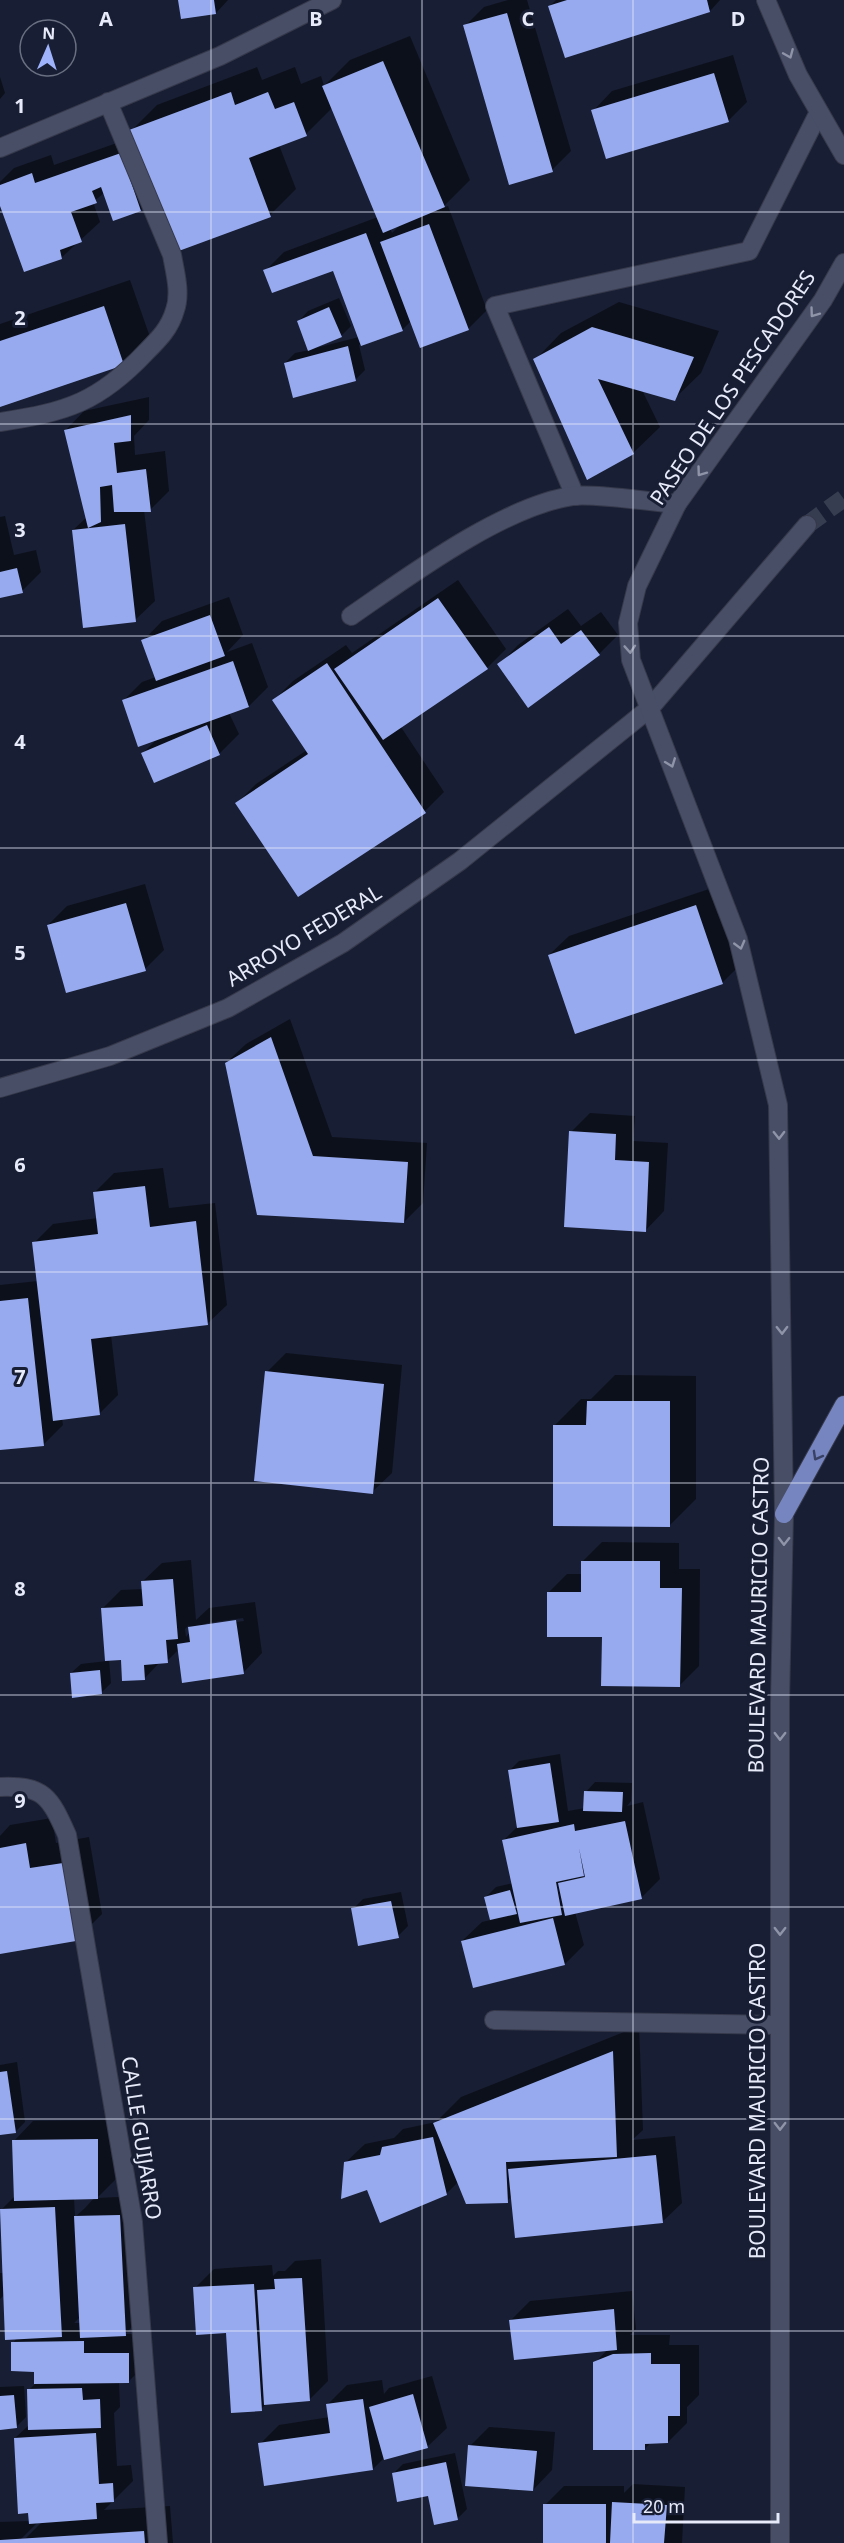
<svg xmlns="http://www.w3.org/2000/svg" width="844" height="2543" viewBox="0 0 844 2543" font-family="'Noto Sans',sans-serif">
	<rect width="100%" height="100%" fill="#181e33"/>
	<path fill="#0007" fill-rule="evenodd" d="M179 0H228L216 13Z
		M508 0H527L571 151 552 170 465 26 484 7Z
		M556 0H720L710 11 550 6Z
		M410 36 470 180 442 208 448 206 487 310 468 329 411 321 402 330 359 345 365 370 355 380 285 363 295 353 310 350 299 321 308 311 339 298 351 326 341 336 316 348 359 337 333 269 265 271 284 252 378 217 332 108 306 134 279 145 296 189 270 215 156 195 141 210 104 193 93 202 100 222 61 258 0 201V182L14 168 51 155 54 165 134 137 131 131 157 105 257 67 262 80 295 67 301 84 321 76 324 86 350 60ZM401 224 392 233 390 228Z
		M733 55 747 102 728 121 593 111 612 91Z
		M0 77 5 93 0 99Z
		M130 280 150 337 124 364 0 405V324Z
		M619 302 719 331 701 373 674 399 642 390 660 427 633 453 535 360 561 333Z
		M149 397V420L134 436 135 455 165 451 169 491 150 510H144L155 601 135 620 73 530 87 517 65 431 84 411Z
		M5 516 14 555 36 550 41 572 22 591 0 596V517Z
		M458 580 506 649 487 668 401 727 444 792 425 811 299 895 237 803 256 784 307 750 274 700 293 681 346 645 352 653Z
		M229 597 243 635 227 652 252 643 268 687 249 706 229 713 239 734 219 754 155 781 143 753 158 738 123 701 142 682 156 677 143 641 162 621Z
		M568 609 581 626 601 612 618 635 599 654 499 665 518 645Z
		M145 884 164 950 145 969 48 925 67 906Z
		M715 887 741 964 722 983 549 955 569 936Z
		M290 1019 332 1137 427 1143 423 1203 404 1222 258 1214 226 1063 246 1044Z
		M590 1113 635 1116 633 1141 668 1143 664 1211 645 1231 571 1132Z
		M163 1168 169 1208 215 1203 227 1305 207 1324 111 1335 118 1395 99 1414 62 1418 63 1425 44 1444 0 1449V1285L38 1281 34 1243 53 1224 98 1218 94 1193 114 1173Z
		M286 1353 402 1365 392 1473 372 1492 267 1372Z
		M615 1375 696 1376V1499L669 1526 555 1425 581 1399H591Z
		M602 1542 679 1543V1569H700L699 1666 680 1685 603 1636 548 1593 567 1574H583V1561Z
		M191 1560 196 1620 209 1608 255 1602 262 1653 243 1673 179 1649 167 1661 160 1662 144 1679 122 1659 109 1660 111 1683 101 1693 71 1673 81 1664 107 1661 102 1609 121 1590 143 1589 142 1582 162 1563ZM243 1618 244 1621 204 1626 207 1623ZM189 1625 190 1632 186 1637 185 1629Z
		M560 1754 568 1811 585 1808 586 1792 595 1782 632 1783 631 1801 627 1806 643 1802 660 1879 641 1898 575 1912 584 1945 565 1964 462 1941 482 1922 491 1920 486 1897 496 1887 513 1883 504 1840 518 1826 510 1770 519 1761ZM586 1871 587 1885 581 1872Z
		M52 1818 56 1843 89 1837 102 1914 76 1940 0 1953V1836L10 1825Z
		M401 1892 408 1926 398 1936 353 1909 363 1899Z
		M639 2026 643 2130 632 2140 675 2136 682 2203 662 2222 512 2196 507 2201 458 2182 446 2194 368 2189 345 2163 365 2144 394 2138 403 2129 436 2122 461 2097Z
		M17 2062 25 2122 15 2132 0 2134V2065Z
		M116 2120 117 2178 97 2198 139 2196 144 2315 125 2334H148V2362L128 2382H119L120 2407 114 2413 117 2466 131 2465 133 2481 104 2510 170 2506 173 2543H21L43 2521H39L17 2543H0V2522L30 2521 15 2438 29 2425V2390L36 2383 35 2370 13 2343 17 2338 5 2294 0 2299V2273H4L2 2243H0L2 2242 1 2210 15 2196 14 2141 33 2121ZM95 2197 85 2208 75 2217 74 2198ZM80 2317 81 2323H74Z
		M321 2259 328 2381 309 2400 267 2403 261 2409 227 2332 195 2288 214 2269 272 2265 273 2276 278 2271H285L295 2261Z
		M632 2291 636 2329 630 2335H670L669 2345H699V2395L687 2407V2423L668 2442H651L645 2449 595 2363 608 2349 511 2320 530 2301Z
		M432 2376 447 2428 427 2447 385 2457 373 2469 260 2444 279 2425 330 2417 328 2404 347 2385 382 2380 384 2394 389 2388Z
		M24 2386 26 2417 16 2427 0 2428V2387Z
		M489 2427 555 2432 552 2470 533 2490 470 2446Z
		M455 2453 467 2509 458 2518 429 2494 393 2474 403 2464Z
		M633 2484 685 2487 682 2543H545V2505L564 2486H624V2493Z"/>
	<path fill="#97aaef" d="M178 0H214L216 14 181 19Z
		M567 0H707L710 12 565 58 548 6Z
		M507 13 553 172 509 185 463 25Z
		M383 61 445 207 383 233 322 86Z
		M714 73 729 122 606 159 591 110Z
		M231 92 235 105 268 92 275 109 294 102 307 136 249 158 271 217 176 252 129 130Z
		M121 153 141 211 113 221 101 187 92 191 97 203 71 212 82 242 60 250 62 259 24 272 0 206V185L32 173 35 183Z
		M429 224 469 330 420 348 380 242Z
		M366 233 403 331 361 346 333 271 272 293 263 270Z
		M104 306 124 365 0 407V341Z
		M329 307 342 337 308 351 297 321Z
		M592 327 694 357 675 401 598 379 634 454 587 480 533 359Z
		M348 346 356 381 293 398 284 363Z
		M131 415V441L114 443 117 473 146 469 151 512H114L112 485 100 487 101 522 88 528 64 430Z
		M125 524 136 622 83 628 72 530Z
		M17 568 23 593 0 598V572Z
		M438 598 488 669 383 740 334 669Z
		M210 615 225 656 156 681 141 640Z
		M549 627 561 644 581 630 600 655 528 708 497 664Z
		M233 661 249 707 138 747 122 700Z
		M327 663 426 813 298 897 235 803 308 754 272 700Z
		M207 725 220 755 154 783 141 753Z
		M126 903 146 971 66 993 47 925Z
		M696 905 723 984 575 1034 548 955Z
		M271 1037 313 1156 408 1162 404 1223 257 1215 225 1063Z
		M569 1131 616 1134 615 1160 649 1162 646 1232 564 1227Z
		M145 1186 150 1227 196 1221 208 1325 91 1339 100 1415 53 1421 32 1242 98 1234 93 1192Z
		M28 1298 44 1446 0 1450V1301Z
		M265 1371 384 1384 373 1494 254 1481Z
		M587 1401H670V1527L553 1526V1425H586Z
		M581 1561H660V1588H682L680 1687 601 1686 602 1637H547V1592H581Z
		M173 1579 178 1639 166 1640 168 1663 144 1665 145 1680 122 1681 121 1660 105 1661 101 1608 143 1606 141 1581Z
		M236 1620 244 1674 182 1683 177 1644 190 1642 188 1627Z
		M100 1670 102 1694 72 1698 70 1673Z
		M550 1763 559 1822 517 1828 508 1770Z
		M584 1791 623 1792 622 1812 583 1811Z
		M625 1821 642 1899 565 1916 558 1883 585 1877 579 1848 584 1876 556 1882 562 1915 520 1923 502 1840 574 1824 575 1831Z
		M26 1843 30 1868 63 1863 76 1941 0 1954V1848Z
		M510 1890 517 1914 490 1920 484 1897Z
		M391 1901 399 1938 358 1946 351 1908Z
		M553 1918 565 1965 473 1988 461 1941Z
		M613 2051 617 2157 506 2162 508 2203 466 2204 433 2123Z
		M7 2071 16 2133 0 2135V2072Z
		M433 2137 447 2195 380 2223 367 2190 341 2199 344 2162 380 2155 382 2147Z
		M98 2139V2199L14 2201 12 2140Z
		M656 2155 663 2223 515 2238 508 2169Z
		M55 2207 62 2337 5 2340 0 2209Z
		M120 2215 126 2336 80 2338 74 2216Z
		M302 2278 310 2401 264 2405 257 2290 275 2289 274 2279Z
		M254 2284 262 2411 231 2413 226 2333 196 2335 193 2287Z
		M614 2309 617 2350 514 2360 509 2320Z
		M84 2341V2353H129V2383L34 2384V2372L11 2371V2342Z
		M651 2353V2364H680V2416H668V2443L645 2444V2450H593V2362L613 2354Z
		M82 2388 83 2400 100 2399 101 2428 28 2430 27 2389Z
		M413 2394 428 2448 384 2460 369 2407Z
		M14 2395 17 2428 0 2430V2396Z
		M363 2399 373 2470 264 2486 258 2443 330 2433 326 2404Z
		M96 2433 99 2484 113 2483 114 2502 96 2503 97 2519 29 2524 28 2513 18 2514 14 2438Z
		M468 2445 537 2451 533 2491 465 2486Z
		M446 2462 458 2520 434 2525 428 2496 397 2502 392 2473Z
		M612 2502 667 2505 664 2543H610Z
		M543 2504H606V2543H543Z
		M144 2531 145 2543H0V2540Z"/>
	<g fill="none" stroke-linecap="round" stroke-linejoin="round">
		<path stroke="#373d51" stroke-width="18" stroke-dasharray="18 9" stroke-linecap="butt" d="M807 525 844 498"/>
		<defs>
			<path id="lane" d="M575 496 495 306 749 251 819 112
				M494 2020 780 2025"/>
			<path id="street" d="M0 148 220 56 332 0
				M0 422C67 412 99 402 146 352 159 339 170 328 175 310 181 293 175 272 172 255L108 102
				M351 616C409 576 502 507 572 496 596 493 650 502 677 504
				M0 1088 110 1056 228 1008 343 943 460 861 650 708 807 525
				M0 1787C44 1785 50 1797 67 1835L133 2222 158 2543"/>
			<path id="secondary" d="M766 0 798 75 844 155
				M780 2543V1702L784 1514 778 1105 738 939 631 660 628 623 637 586 677 504 823 300 844 263"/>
			<path id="primary" d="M784 1514 844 1405"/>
		</defs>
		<use href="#lane" stroke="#36394b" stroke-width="20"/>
		<use href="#street" stroke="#36394b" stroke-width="20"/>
		<use href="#secondary" stroke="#36394b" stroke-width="20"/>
		<use href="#primary" stroke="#36394b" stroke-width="20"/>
		<use href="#lane" stroke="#474e66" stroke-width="18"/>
		<use href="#street" stroke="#474e66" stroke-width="18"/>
		<use href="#secondary" stroke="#474e66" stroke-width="18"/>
		<use href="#primary" stroke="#7685bf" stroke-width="18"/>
	</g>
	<defs><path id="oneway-chevron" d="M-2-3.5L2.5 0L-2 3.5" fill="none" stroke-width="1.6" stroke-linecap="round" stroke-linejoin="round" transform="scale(1.5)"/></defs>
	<g stroke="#8f94a8">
		<use href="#oneway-chevron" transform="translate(789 54) rotate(67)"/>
		<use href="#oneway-chevron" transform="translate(814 313) rotate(126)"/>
		<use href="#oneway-chevron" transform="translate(701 472) rotate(126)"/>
		<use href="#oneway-chevron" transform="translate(630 649) rotate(86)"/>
		<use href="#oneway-chevron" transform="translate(671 763) rotate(69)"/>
		<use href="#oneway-chevron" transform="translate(740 945) rotate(75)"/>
		<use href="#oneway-chevron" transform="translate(779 1135) rotate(89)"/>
		<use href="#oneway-chevron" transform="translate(782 1330) rotate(89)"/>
		<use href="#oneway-chevron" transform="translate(784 1541) rotate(91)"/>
		<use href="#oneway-chevron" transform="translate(780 1736) rotate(90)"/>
		<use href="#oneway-chevron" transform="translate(780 1931) rotate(90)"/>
		<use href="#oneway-chevron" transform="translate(780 2126) rotate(90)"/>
	</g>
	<use stroke="#394264" href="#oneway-chevron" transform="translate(817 1456) rotate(119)"/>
	<path fill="none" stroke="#e6eaf9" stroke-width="1.5" stroke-opacity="0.55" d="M211 0V2543M422 0V2543M633 0V2543M0 212H844M0 424H844M0 636H844M0 848H844M0 1060H844M0 1272H844M0 1483H844M0 1695H844M0 1907H844M0 2119H844M0 2331H844"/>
	<g text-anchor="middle" stroke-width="6" stroke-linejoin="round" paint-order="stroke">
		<g font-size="21" fill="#e6eaf9" stroke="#181e33">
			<text transform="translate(733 388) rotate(-56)" y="7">PASEO DE LOS PESCADORES</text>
			<text transform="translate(304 936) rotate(-31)" y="7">ARROYO FEDERAL</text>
			<text transform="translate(759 1615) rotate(-89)" y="7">BOULEVARD MAURICIO CASTRO</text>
			<text transform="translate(758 2101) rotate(-90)" y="7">BOULEVARD MAURICIO CASTRO</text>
			<text transform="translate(141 2138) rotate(81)" y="7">CALLE GUIJARRO</text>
		</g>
	</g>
	<g font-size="20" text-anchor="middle" font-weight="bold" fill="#e6eaf9" stroke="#181e33" stroke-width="6" stroke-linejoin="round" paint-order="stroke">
		<text x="106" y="26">A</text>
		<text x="316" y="26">B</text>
		<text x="528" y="26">C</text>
		<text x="738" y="26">D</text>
		<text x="20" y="113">1</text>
		<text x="20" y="325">2</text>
		<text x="20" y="537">3</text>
		<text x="20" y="749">4</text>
		<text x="20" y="960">5</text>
		<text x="20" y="1172">6</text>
		<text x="20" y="1384">7</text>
		<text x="20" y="1596">8</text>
		<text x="20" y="1808">9</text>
	</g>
	<g transform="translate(48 48) rotate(3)"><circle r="28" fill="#181e33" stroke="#6a7082" stroke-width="1.5"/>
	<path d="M0-4.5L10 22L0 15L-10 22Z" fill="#9fb3fd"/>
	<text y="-9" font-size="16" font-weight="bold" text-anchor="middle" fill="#e6eaf9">N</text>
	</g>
	<path d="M634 2513v9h144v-9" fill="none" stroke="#e6eaf9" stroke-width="3"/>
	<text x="643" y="2513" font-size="18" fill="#e6eaf9" stroke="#181e33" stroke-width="4.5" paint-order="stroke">20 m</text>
</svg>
